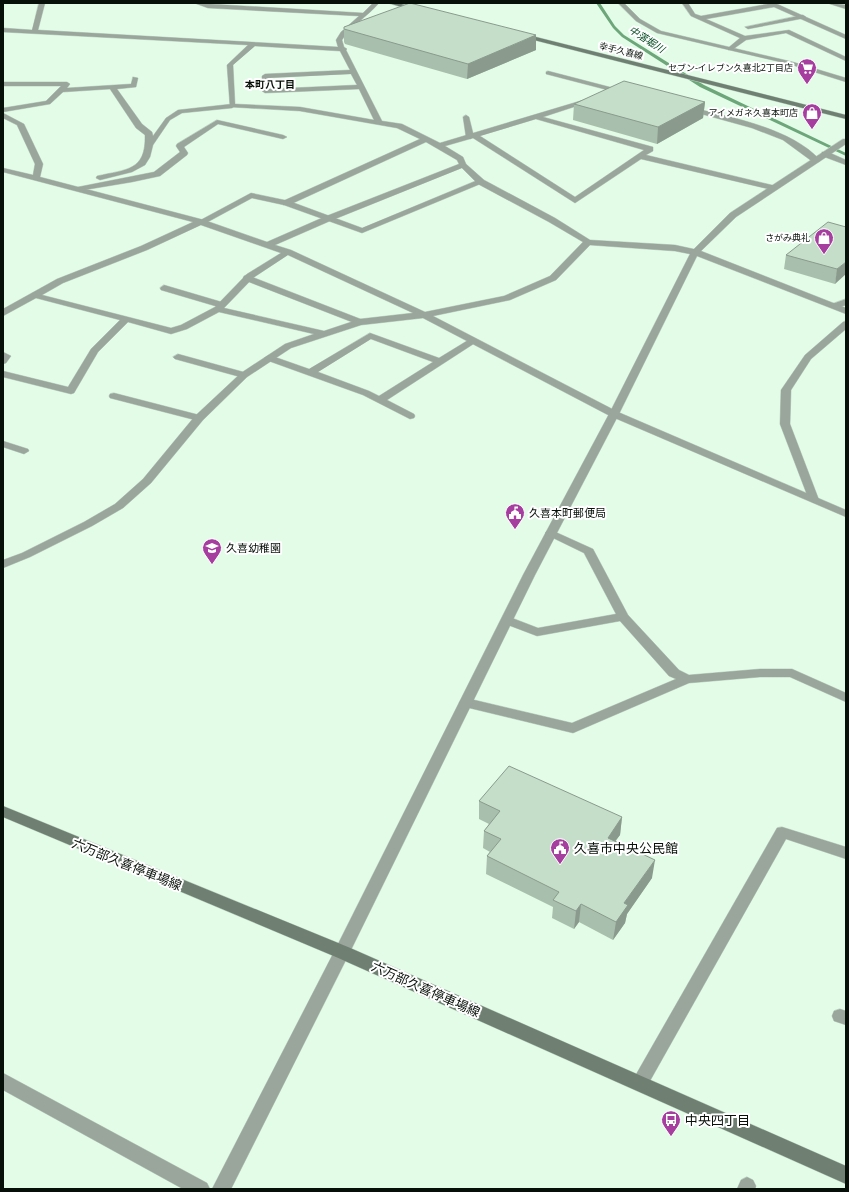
<svg xmlns="http://www.w3.org/2000/svg" width="849" height="1192" viewBox="0 0 849 1192" font-family="'Noto Sans','Noto Sans JP',sans-serif">
	<rect width="100%" height="100%" fill="#e2fce7"/>
	<g fill="none" stroke-linecap="round" stroke-linejoin="round">
		<path fill="#6ca679" fill-rule="evenodd" d="M596 3H600L615 26 624 35 704 85 846 153V156L700 87 622 37 613 28Z"/>
		<defs>
			<path id="service" d="M803 15 806 17 805 18 748 29 745 27Z
				M133 77 138 78 136 87 117 89 142 124 152 132 153 136 166 118 178 110 232 104 235 106 232 108 182 113 170 120 153 145 150 157 145 165 132 172 100 180 96 178 97 176C127 169 146 171 145 135L136 128 110 89 63 92 50 104 3 112V108L46 101 61 86H3V82H67L70 84 67 88 131 84Z
				M466 115 469 117 474 137 470 139 466 137 463 117Z
				M217 120 283 135 287 137 283 139 218 124 184 147 188 153 187 155 160 176 132 182 78 191 74 189 78 187 154 172 180 152 176 146 177 144Z
				M822 152H828L846 160V165L822 156Z
				M478 180H481L485 182 362 233 284 205 252 198 204 224H198L197 222 251 193 289 201 362 228Z
				M247 275 363 320 365 322 363 324H357L244 280 243 278 244 276Z
				M164 285 225 303 226 305 222 308 161 290 160 288Z
				M846 299V305L835 309 831 306 832 304Z
				M846 321V329L811 359 791 390 790 424 819 500 814 503 809 500 780 424 781 390 805 355 843 322Z
				M370 333 439 358 470 339 473 338 478 341 387 400 414 414 415 416 414 418 410 419 363 395 266 360 264 358 269 355 272 356 309 369ZM371 339 433 362 379 396 369 391 318 372Z
				M178 354 247 373 249 375 244 378 175 359 173 357Z
				M114 393 203 416 204 418 199 421 110 398 109 396 110 394Z
				M782 827 846 847V859L786 839 646 1088 640 1091 634 1088 631 1083 634 1078 777 828Z
				M840 1009 846 1011V1025L834 1021 832 1016 834 1011Z
				M3 1073 207 1183 210 1189H183L3 1090Z
				M747 1177 753 1180 756 1186 755 1189H737L741 1180Z"/>
			<path id="minor" d="M39 3H45L38 30 338 47 336 40 341 32 359 16 208 8 194 3 363 13 373 3H379C369 15 349 28 342 40L344 47 347 49 346 50 382 121 402 124 440 143 590 98 593 100 592 101 543 117 653 147V151L646 155 776 186V190H773L641 159 575 203 473 138 445 146 463 157 466 164 484 180 555 218 590 240 675 245 698 250 699 252 695 255 675 251 590 245 556 280 510 300 433 316 618 412 846 510V517L610 416 423 318 361 325 291 348 247 377 203 420 151 483 123 508 92 526 30 557 3 568V560L22 553 84 522 115 504 143 479 195 416 241 373 285 344 314 334 219 312 187 329 171 334 128 322 98 352 74 393 71 394 3 377V371L68 387 91 349 120 320 36 298 3 316V309L57 279 141 246 193 222 3 172V168L33 175 35 164 17 125 3 118V113L24 124 43 164 40 177 204 220 267 242 324 217 459 164 457 160 426 142 289 205H283V201L420 139 397 128 300 111 230 107 227 65 248 45 3 32V28L32 30ZM255 46 340 51 350 70 265 74 262 76V91L265 93 359 89 374 120 300 107 235 104 233 65ZM351 74 357 85 268 89V78ZM536 119 644 150 575 197 480 136ZM462 168 478 184 549 222 583 242 550 276 504 296 425 312 291 250 275 245 330 221ZM201 225 281 253 247 274 215 307 181 325 171 328 42 295 63 283 147 250ZM288 255 413 313 360 319 324 331 224 308 253 278Z
				M682 3H688L695 14 701 16 768 4 767 3 777 4 846 35V39L774 7 706 19 745 36 789 30 846 57V61L786 33 746 40 732 50H728V48L740 38 691 16Z
				M829 3 846 5V9L830 4Z
				M548 71 625 91 626 92 623 94 546 74V72Z
				M689 107C730 117 791 128 820 160L819 162H813L783 140 752 128 687 110V108Z
				M3 352 11 356 6 363 3 364Z
				M3 441 28 449 29 451 24 454 3 447Z
				M551 530 593 549 628 615 679 670 689 675 760 669H792L846 693V702L790 677H760L689 683 573 733 461 706 459 703 461 700 466 698 572 723 676 679 669 676 620 621 537 636 503 623 501 620 503 617 507 616 538 628 616 614 584 553 547 535 545 533 547 531Z"/>
			<path id="tertiary" d="M618 3H624L640 19 661 31 793 62 846 78V82L789 64 657 33 636 21Z
				M843 139H846V144L736 217 701 251 846 308V314L697 256 619 414 535 575 350 952 231 1189H212L336 948 523 575 609 414 691 252 730 213Z"/>
			<path id="secondary" d="M388 3H398L422 10 419 12Z
				M520 33 846 115V119L518 36V34Z
				M3 806 348 947 846 1166V1184L336 957 3 817Z"/>
		</defs>
		<use href="#service" stroke="#bfd6c3" stroke-width="1"/>
		<use href="#minor" stroke="#bfd6c3" stroke-width="1"/>
		<use href="#tertiary" stroke="#bfd6c3" stroke-width="1"/>
		<use href="#secondary" stroke="#bfd6c3" stroke-width="1"/>
		<use href="#service" fill="#9aa59c" fill-rule="evenodd"/>
		<use href="#minor" fill="#9aa59c" fill-rule="evenodd"/>
		<use href="#tertiary" fill="#9aa59c" fill-rule="evenodd"/>
		<use href="#secondary" fill="#6f7f72" fill-rule="evenodd"/>
	</g>
	<path fill="#a9bfad" d="M344 27 536 50 467 79 345 44 344 42Z
		M705 102 703 118 657 144 573 120 574 104Z
		M846 227 835 284 784 269 786 255Z
		M479 801 622 817 620 835 615 841 652 878 627 914 625 923 613 940 579 922 574 929 552 918 553 907 486 874 487 856 490 852 483 848 484 831 489 824 479 819Z"/>
	<path fill="#8a9b8d" d="M536 35V50L467 79 468 64Z
		M705 102 703 118 657 144 658 127Z
		M846 262V274L835 284 837 269Z
		M622 817 620 835 605 855 608 838Z
		M655 860 652 878 627 914 625 923 613 940 616 922 624 903Z
		M581 904 579 922 574 929 576 911Z"/>
	<path fill="#c5dec9" stroke="#8a9b8d" d="M410 3 536 35 468 64 344 29V27Z
		M624 81 705 102 658 127 574 104Z
		M828 222 846 227V262L837 269 786 255Z
		M509 766 622 817 608 838 655 860 624 903 628 905 616 922 581 904 576 911 553 900 559 892 487 856 501 839 484 831 500 811 479 801Z"/>
	<defs>
		<symbol id="supermarket-pin" viewBox="-11 -11 22 30"><path d="M0 17L-7.5 6A9.5 9.5 0 1 1 7.5 6Z" fill="#a63ea0" stroke="#fff"/><path d="M-6-5.5h2.5l.6 2H6L4.5 2H-2.5L-4.4-4H-6ZM-1.5 3.2a1.3 1.3 0 1 0 .1 0ZM3 3.2a1.3 1.3 0 1 0 .1 0Z" fill="#fff"/></symbol>
		<symbol id="shop-pin" viewBox="-11 -11 22 30"><path d="M0 17L-7.5 6A9.5 9.5 0 1 1 7.5 6Z" fill="#a63ea0" stroke="#fff"/><path d="M-5-2.5h2.3a2.7 3.5 0 0 1 5.4 0H5L5.5 6h-11ZM-1.5-2.5h3a1.5 2.3 0 0 0-3 0Z" fill="#fff"/></symbol>
		<symbol id="civic-pin" viewBox="-11 -11 22 30"><path d="M0 17L-7.5 6A9.5 9.5 0 1 1 7.5 6Z" fill="#a63ea0" stroke="#fff"/><path d="M-.6-6.5H3V-4.5H.6V-3L4-1V1h2V6H-6V1h2V-1L-.6-3ZM-1.2 2.5V6h2.4V2.5Z" fill="#fff"/></symbol>
		<symbol id="school-pin" viewBox="-11 -11 22 30"><path d="M0 17L-7.5 6A9.5 9.5 0 1 1 7.5 6Z" fill="#a63ea0" stroke="#fff"/><path d="M0-5L7-2L0 1L-7-2ZM-4 1L0 2.5L4 1V4Q0 6-4 4Z" fill="#fff"/></symbol>
		<symbol id="bus-pin" viewBox="-11 -11 22 30"><path d="M0 17L-7.5 6A9.5 9.5 0 1 1 7.5 6Z" fill="#a63ea0" stroke="#fff"/><path d="M-5-6H5V4H4V6H2V4H-2V6H-4V4H-5ZM-3.5-4V0h7V-4ZM-3.5 1.2v1.5H-2V1.2ZM2 1.2v1.5H3.5V1.2Z" fill="#fff"/></symbol>
	</defs>
	<g fill-rule="evenodd">
		<use href="#supermarket-pin" x="796" y="57" width="22" height="30"/>
		<use href="#shop-pin" x="801" y="102" width="22" height="30"/>
		<use href="#shop-pin" x="813" y="227" width="22" height="30"/>
		<use href="#civic-pin" x="504" y="502" width="22" height="30"/>
		<use href="#school-pin" x="201" y="537" width="22" height="30"/>
		<use href="#civic-pin" x="549" y="837" width="22" height="30"/>
		<use href="#bus-pin" x="660" y="1109" width="22" height="30"/>
	</g>
	<g text-anchor="middle" stroke-width="4" stroke-linejoin="round" paint-order="stroke">
		<g font-size="9" fill="#070f09" stroke="#fff">
			<text transform="translate(621 51) rotate(14)" y="3">幸手久喜線</text>
		</g>
		<g font-size="9" fill="#070f09" stroke="#fff" text-anchor="end">
			<text x="793" y="71">セブン-イレブン久喜北2丁目店</text>
			<text x="798" y="116">アイメガネ久喜本町店</text>
			<text x="810" y="241">さがみ典礼</text>
		</g>
		<g font-size="10" font-style="italic" fill="#034a20" stroke="#fff">
			<text transform="translate(647 39) rotate(33)" y="4">中落堀川</text>
		</g>
		<g font-size="10" font-weight="bold" fill="#070f09" stroke="#fff">
			<text x="270" y="88">本町八丁目</text>
		</g>
		<g font-size="11" fill="#070f09" stroke="#fff" text-anchor="start">
			<text x="529" y="517">久喜本町郵便局</text>
			<text x="226" y="552">久喜幼稚園</text>
		</g>
		<g font-size="13" fill="#070f09" stroke="#fff" text-anchor="start">
			<text x="574" y="853">久喜市中央公民館</text>
			<text x="685" y="1125">中央四丁目</text>
		</g>
		<g font-size="13" fill="#070f09" stroke="#fff">
			<text transform="translate(127 864) rotate(22)" y="5">六万部久喜停車場線</text>
			<text transform="translate(426 989) rotate(24)" y="5">六万部久喜停車場線</text>
		</g>
	</g>
	<rect width="849" height="1192" fill="none" stroke="#070f09" stroke-width="8"/>
</svg>
